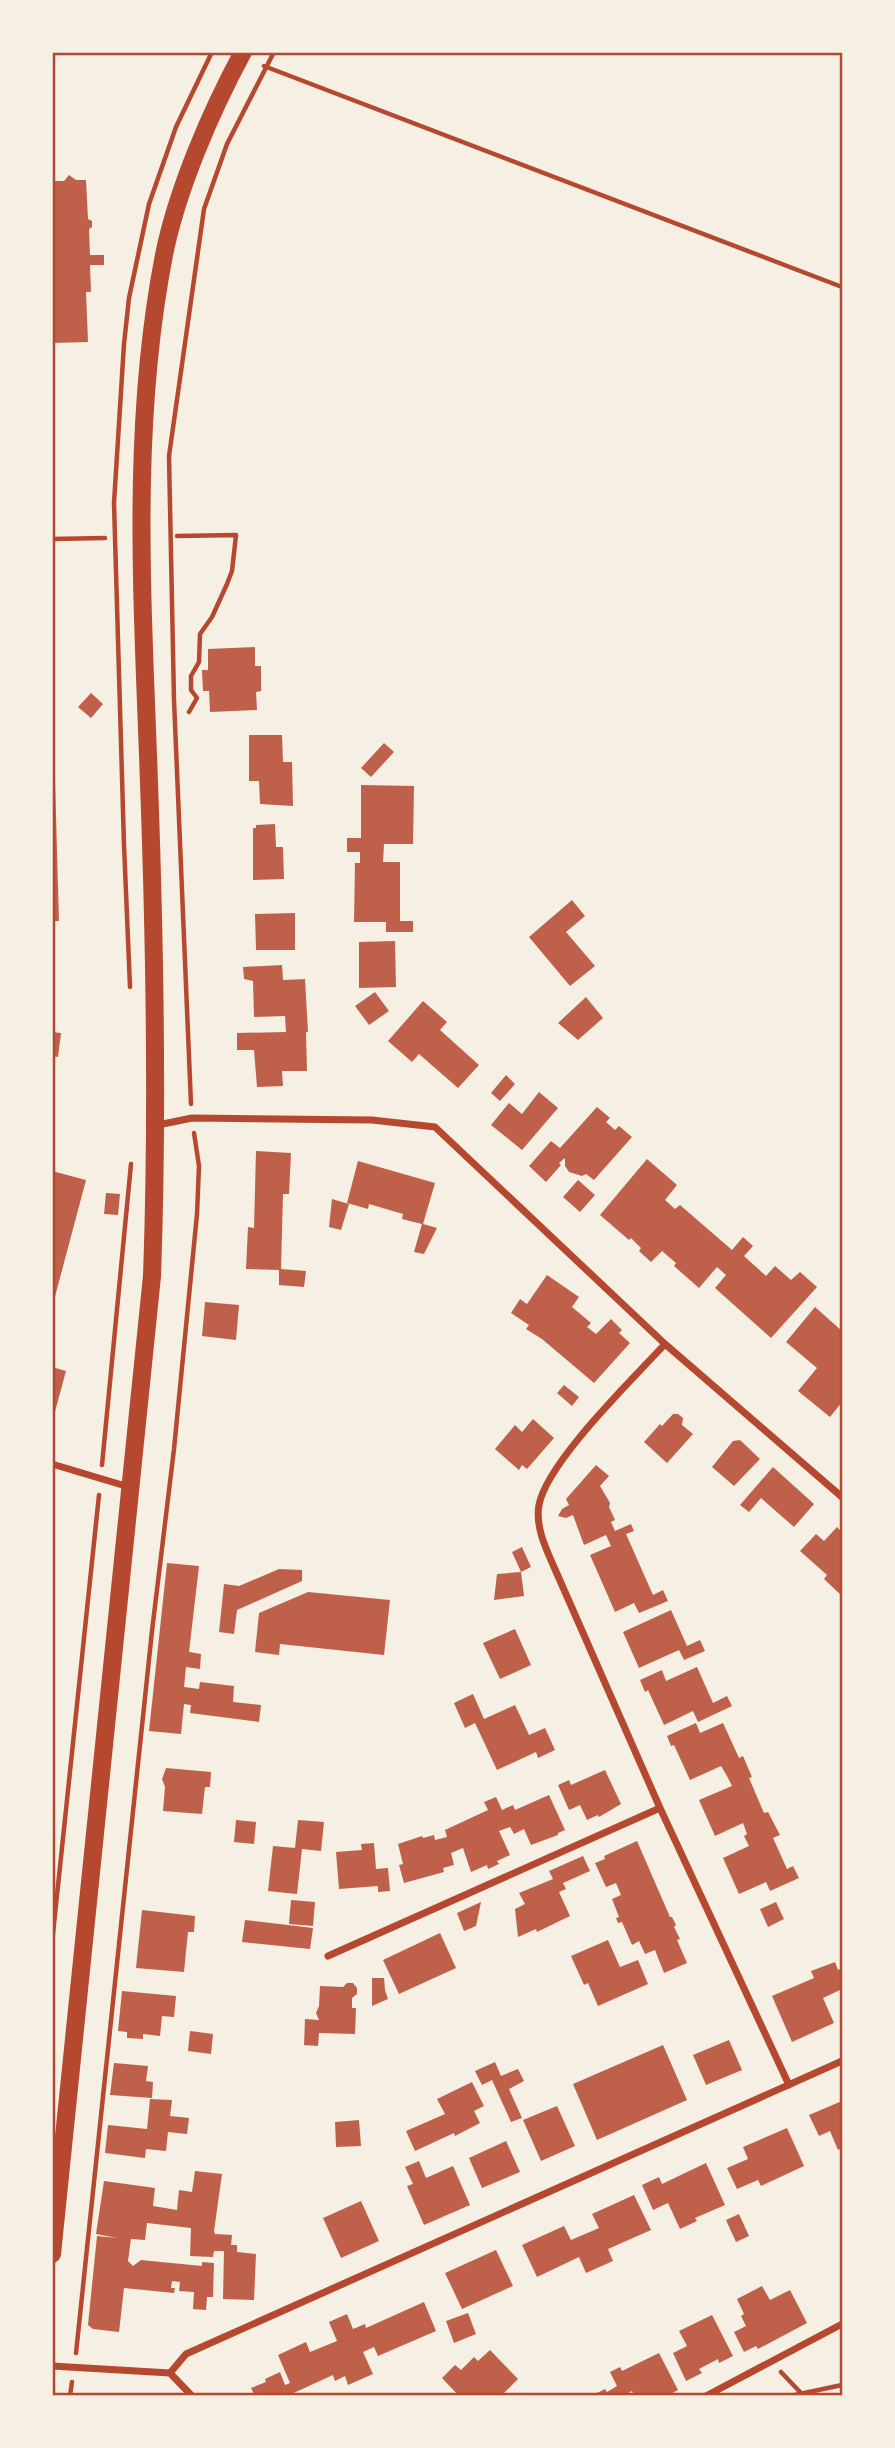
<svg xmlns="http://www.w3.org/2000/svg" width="895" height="2448" viewBox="0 0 895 2448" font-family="'Open Sans',sans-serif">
	<rect width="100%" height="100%" fill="#f6efe4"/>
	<path fill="#bf614a" d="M55 171V181H64L69 175 76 180H86L88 219 92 221V227L89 229 90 255H104V265H90L91 292H86L88 342 52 343V172Z
		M255 647V666H261V691L256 692 257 710 210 712 209 691H203L202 670H208V649Z
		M91 693 103 704 91 718 78 707Z
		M249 735H282L283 762H292L293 806 260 804 259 781H249Z
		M384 743 394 752 371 777 361 768Z
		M52 781H55L59 921H52Z
		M361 785 414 786 413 844H384L383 862H400V921H413V932H386V922H354L355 863H360V852H347V838H361Z
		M275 824 276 847H283L284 879 253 880V828H256V825Z
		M572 900 585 916 566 932 595 966 570 986 529 937Z
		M295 913V950H256L255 914Z
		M395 941 396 987 359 988V942Z
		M282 965 283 980 305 979 308 1032H306L307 1071H282L283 1086 257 1087 254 1050H237V1033L286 1032 285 1016 254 1017 253 981 244 979 243 967Z
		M375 992 389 1011 369 1025 355 1006Z
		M586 997 603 1018 578 1040 558 1023Z
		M423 1001 447 1022 440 1030 479 1065 458 1088 419 1054 412 1062 388 1041Z
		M52 1032 61 1033 58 1057 52 1056Z
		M506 1075 515 1084 500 1101 491 1093Z
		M539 1092 558 1108 522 1150 491 1125 509 1103 522 1114Z
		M597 1107 610 1118 606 1122 615 1130 619 1126 632 1137 594 1180 586 1174 582 1176 569 1172 565 1166V1158L559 1163 561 1165 546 1182 529 1166 551 1141 560 1148Z
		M256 1151 291 1153 289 1194H283L281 1269 306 1271 304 1287 279 1285V1270L246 1269 248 1227 254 1228Z
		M647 1159 677 1185 665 1200 675 1209 680 1205 732 1250 743 1237 753 1246 744 1256 766 1276 775 1266 791 1280 800 1272 817 1287 771 1338 715 1288 726 1275 717 1267 699 1288 674 1266 676 1263 662 1251 651 1262 639 1251 641 1248 631 1238 629 1240 600 1215Z
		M358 1161 435 1183 423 1224 437 1228 424 1254 414 1252 422 1224 402 1219 403 1214 369 1204 368 1209 347 1203Z
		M52 1171 86 1180 53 1304H52Z
		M578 1180 595 1195 580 1212 563 1197Z
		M106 1193 120 1194 118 1215 104 1214Z
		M332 1199 349 1204 341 1230 329 1227Z
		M547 1275 579 1297 572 1307 591 1323 587 1327 596 1334 611 1319 622 1330 619 1333 630 1343 594 1383 542 1339 526 1329 529 1325 511 1313 520 1299 527 1304Z
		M205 1302 239 1305 236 1340 202 1336Z
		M815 1307 842 1331V1402L830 1417 798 1391 817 1368 786 1342Z
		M52 1367 66 1371 53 1419H52Z
		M564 1385 579 1397 572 1406 557 1393Z
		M673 1414H678L683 1418 682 1425 693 1434 667 1463 644 1442 660 1424 662 1426Z
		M533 1419 554 1438 527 1469 522 1465 519 1470 495 1449 515 1425 522 1432Z
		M740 1440 760 1459 734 1486 712 1467 733 1441Z
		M596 1465 609 1476 600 1486 610 1503 609 1507 615 1520 611 1522 615 1531 631 1524 634 1531 626 1534 653 1595 663 1590 668 1601 639 1613 634 1603 615 1612 590 1555 611 1546 606 1535 584 1545 573 1515 566 1518 558 1516 562 1509 569 1505 566 1499Z
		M773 1467 814 1504 794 1527 761 1498 749 1512 740 1505Z
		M837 1527 842 1532V1596L824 1579 827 1575 800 1551 816 1534 824 1541Z
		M522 1547 531 1567 521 1572 512 1552Z
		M167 1563 199 1566 189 1652 201 1654 200 1669 186 1667 184 1687 199 1689 200 1682 234 1686 233 1702 261 1705 259 1722 190 1713 191 1705 184 1704 181 1734 149 1731Z
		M279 1569 302 1570V1581L237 1610 234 1634 219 1632 224 1584 239 1586Z
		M521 1572 524 1596 494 1600 497 1574Z
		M308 1592 390 1600 384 1655 280 1644 279 1655 255 1652 259 1613Z
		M671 1610 687 1646 700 1640 705 1651 684 1660 679 1650 639 1668 623 1632Z
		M515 1629 531 1665 500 1679 483 1643Z
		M697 1667 713 1703 727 1696 732 1706 698 1722 693 1711 664 1725 648 1690 645 1692 640 1680 662 1670 666 1681Z
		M473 1694 484 1719 515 1705 529 1735 545 1728 555 1750 538 1758 536 1752 497 1770 475 1723 465 1728 454 1703Z
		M696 1723 700 1733 723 1723 739 1758 743 1756 752 1777 749 1778 764 1813 768 1812 780 1835 773 1838 787 1869 793 1866 799 1878 770 1891 766 1882 739 1894 723 1858 749 1846 744 1836 747 1834 743 1823 715 1836 699 1800 732 1786 727 1776 721 1766 690 1780 674 1745 671 1746 667 1736Z
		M166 1768 211 1772 210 1787H205L202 1814 163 1811 165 1787 162 1779Z
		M605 1770 621 1804 599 1817 598 1815 587 1820 580 1805 569 1810 558 1785 569 1780 571 1785Z
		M549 1795 565 1830 558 1833V1835L531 1845 524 1829 514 1834 510 1827 499 1831 510 1855 497 1861 499 1864 488 1869 487 1865 471 1872 463 1848 451 1853 454 1865 443 1868 444 1872 404 1883 399 1865 403 1864 398 1844 422 1836 423 1838 434 1835 435 1840 447 1837 445 1830 488 1810 484 1802 496 1797 502 1810 513 1805 515 1810Z
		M236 1820 256 1822 254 1844 234 1842Z
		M298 1820 324 1822 321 1851 302 1849 297 1894 268 1891 273 1846 295 1848Z
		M637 1841 670 1917H672L676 1925 674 1927 680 1939 677 1940 687 1963 664 1973 655 1950 645 1954 639 1941 632 1945 622 1922 618 1923 616 1918 619 1917 612 1899 621 1895 616 1883 606 1887 595 1863 605 1859 604 1856Z
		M374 1843 376 1869 388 1868 390 1891 378 1892V1886L339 1889 336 1852 362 1850 361 1844Z
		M583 1856 590 1871 563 1883 566 1889 559 1892 570 1916 537 1932 536 1929 518 1937 515 1909 525 1904 519 1893 553 1879 549 1871Z
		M291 1900 315 1902 313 1926 289 1924Z
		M481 1902 476 1926 464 1931 457 1913Z
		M776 1902 784 1919 768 1927 760 1909Z
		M142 1910 195 1916 194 1932H188L184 1972 136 1968Z
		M245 1920 313 1928 310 1949 242 1942Z
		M440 1933 456 1968 399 1994 383 1960Z
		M608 1940 620 1967 638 1960 648 1984 598 2006 588 1983 584 1985 571 1956Z
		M835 1962 838 1970 842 1968V1989L823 1998 834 2023 792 2042 772 1996 814 1978 811 1971Z
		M372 1978H384L385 1990 388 1999 372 2006Z
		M347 1983H353L357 1988V1994L352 1998V2008H356L355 2034 319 2033 318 2046 304 2045 305 2019 319 2020 316 2013 319 2006 320 1986 343 1987Z
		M122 1991 176 1996 174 2017 162 2016 160 2036 143 2034V2039L127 2038V2032L118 2031Z
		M190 2031 213 2034 211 2054 188 2051Z
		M729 2040 742 2070 706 2085 693 2055Z
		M663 2045 687 2100 597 2140 573 2084Z
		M495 2062 501 2076 518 2069 524 2081 509 2089 522 2118 511 2122 492 2080 482 2085 475 2071Z
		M114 2063 148 2066 146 2081 153 2082 152 2098 110 2095Z
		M472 2082 484 2106 474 2111 480 2123 455 2136 454 2133 415 2151 406 2131 445 2114 437 2099Z
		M150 2099 172 2100 170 2116 189 2118 187 2134 168 2132 166 2151 146 2149 145 2158 105 2153 108 2125 147 2129Z
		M842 2101V2148L838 2150 830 2131 819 2136 809 2115Z
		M557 2106 575 2146 541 2161 523 2120Z
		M359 2120 361 2146 336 2147 335 2122Z
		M787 2128 804 2166 761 2186 758 2180 737 2189 727 2168 748 2159 743 2147Z
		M506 2141 520 2172 482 2188 469 2158Z
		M419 2161 426 2178 453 2166 470 2205 424 2225 407 2186 413 2184 405 2167Z
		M706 2163 725 2205 695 2218 697 2221 680 2229 668 2203 653 2210 642 2185 659 2177 662 2184Z
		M195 2171 222 2174 214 2231 215 2234 232 2235 231 2245H237V2252L256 2254 254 2300 223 2299 224 2251H214L213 2257 190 2256 191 2228 147 2223 145 2240 131 2239 128 2261 133 2266 141 2260 202 2266V2262L214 2263 213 2297H207L206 2310 193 2309 194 2292 179 2291 180 2282 172 2281 171 2288H175L174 2293 124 2288 119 2332 93 2329 88 2325 97 2236 117 2238 96 2234 104 2181 155 2188 153 2206 177 2210 179 2190 192 2192Z
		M634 2195 651 2230 608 2249 613 2261 586 2273 579 2257 537 2277 522 2245 564 2226 571 2240 599 2228 592 2214Z
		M361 2201 379 2241 341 2258 323 2218Z
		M739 2214 749 2236 736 2242 726 2220Z
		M496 2250 513 2286 462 2309 445 2273Z
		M762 2286 770 2300 790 2290 807 2323 758 2349 756 2346 744 2352 734 2332 746 2326 741 2316 744 2314 737 2299Z
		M424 2302 436 2331 378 2356 374 2347 363 2352 373 2374 348 2385 345 2376 335 2381 333 2375 287 2396H255L251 2388 266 2382 265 2379 280 2372 285 2385 290 2383 278 2355 306 2342 310 2352 337 2341 329 2322 347 2314 353 2329 365 2324 366 2328Z
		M468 2313 476 2334 454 2343 446 2321Z
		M712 2315 733 2356 719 2363 718 2359 699 2369 702 2373 686 2381 673 2353 687 2346 679 2331Z
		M490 2350 518 2379 501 2396H477L474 2393 472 2396H459L442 2378 455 2365 461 2370 474 2357 478 2361Z
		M659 2353 678 2390 667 2396H634L632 2391 623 2396H591L605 2389 607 2392 617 2386 610 2372 620 2367 622 2371Z"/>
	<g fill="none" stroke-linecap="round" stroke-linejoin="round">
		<path stroke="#b5482f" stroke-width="4.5" d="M264 66 842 287
			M177 536 236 535 232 571 227 584 212 617 200 634 199 662 191 676V690L197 698 189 712
			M52 539 105 538
			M130 987 124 845 114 503 124 344 129 298 149 204 176 127 212 52
			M191 1104 174 700 169 456 204 209 227 144 274 52
			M102 1465 131 1164
			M52 1943 99 1495
			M76 2353 152 1631 174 1449 197 1214 199 1166 194 1133
			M781 2372 801 2393
			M70 2396 72 2382
			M790 2396 842 2385"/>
		<path stroke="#b5482f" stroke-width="7" d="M158 1125 192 1118 372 1120 435 1127 665 1344 842 1497
			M52 1464 129 1487
			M660 1808 789 2085
			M328 1956 660 1808 554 1567C546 1549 535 1526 539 1505 547 1462 633 1379 665 1344
			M52 2366 170 2373 186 2354 842 2061
			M170 2373 192 2396
			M706 2396 842 2324"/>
		<path stroke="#b5482f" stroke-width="18" d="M52 2254 152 1276C158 1111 155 948 149 783 143 607 130 429 164 255 177 190 211 111 243 52"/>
	</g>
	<rect width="895" height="2448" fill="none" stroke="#f6efe4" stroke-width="108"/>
	<rect x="54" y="54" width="787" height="2340" fill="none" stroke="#b5482f" stroke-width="2.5"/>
</svg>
